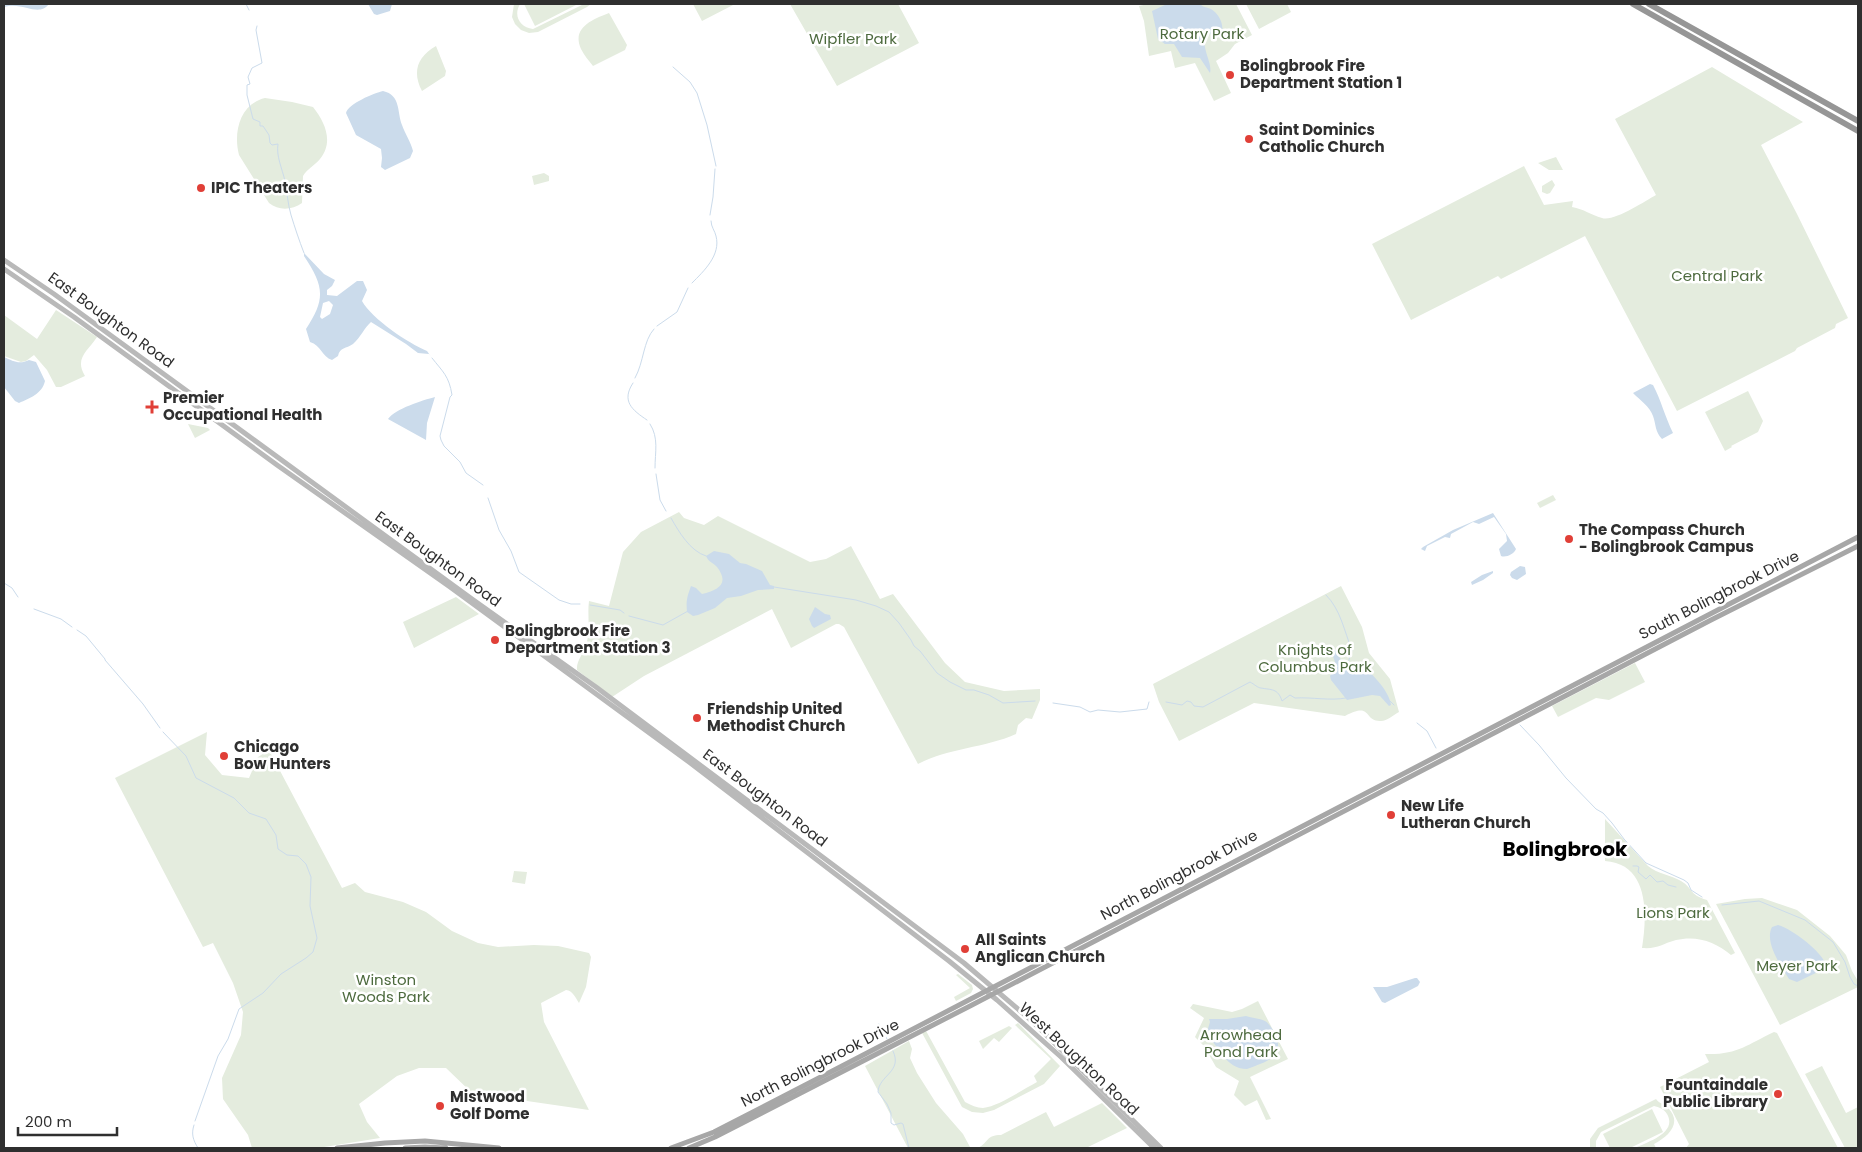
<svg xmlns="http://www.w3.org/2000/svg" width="1862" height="1152" viewBox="0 0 1862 1152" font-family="Poppins,sans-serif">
	<rect width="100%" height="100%" fill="#fff"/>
	<path fill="#e4ecde" d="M514 4H520C513 16 520 27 533 29L584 4H591L587 7 538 32 529 33 521 30 515 24 512 17Z
		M524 4H578L535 26Z
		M693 4H735L702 21Z
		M790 4H898L919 43 837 86Z
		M1148 4H1236L1252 35 1235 44 1228 53 1216 61 1231 93 1214 101 1195 63 1175 68 1171 51 1149 56 1144 21 1139 6Z
		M1246 4H1287L1291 12 1259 29Z
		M609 13 627 45 625 50 593 66C589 61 584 55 581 49 571 27 594 19 609 13Z
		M436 46 446 71 445 76 422 91C412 72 417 57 436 46Z
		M1712 67 1803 122 1761 145 1797 214 1848 318 1836 324 1835 328 1797 348 1795 351 1677 411 1585 236 1501 279 1498 276 1411 320 1372 244 1524 166 1544 205 1573 201 1572 207C1584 209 1591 215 1602 218 1614 222 1645 201 1656 195L1615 119Z
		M265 98 292 102 313 107C325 122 334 142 320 159 315 165 307 169 303 176L302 203C292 210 279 211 269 203L239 155C233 132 240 104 265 98Z
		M1556 157 1563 170H1549L1538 163Z
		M544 173 549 176V181L534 185 532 176Z
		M1552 180 1555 185 1550 193 1547 194 1542 192V186Z
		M56 310 97 337C88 351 74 358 85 376L61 387H56L47 370 34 355 26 361 21 362 4 356V315L37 339Z
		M1748 391 1763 421 1758 432 1731 446 1732 447 1725 451 1705 412Z
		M188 424 208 428 210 430 195 438Z
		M1553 495 1556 500 1540 508 1537 503Z
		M679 512 684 518 704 525 718 516 810 562 826 559 851 546 880 599 893 594 945 663 965 682 1004 691 1040 689V700L1032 719 1026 718 1018 725 1016 734C985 748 948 748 918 764L844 627 839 624H836L791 648 772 609 644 676 612 697 577 670C576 661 584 653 586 645 591 630 587 616 589 601L609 606 623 552 641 532Z
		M1341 586 1362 627 1369 653 1390 679 1399 712C1393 715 1387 721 1381 721 1363 722 1373 701 1345 716L1254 703 1179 741 1159 702 1153 684Z
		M456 597 479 614 414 648 403 622Z
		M1635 663 1645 682 1609 700 1596 698 1558 717 1552 706Z
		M207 732 205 755 222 775 249 778 258 757 269 750 342 888 355 883 365 892 403 902 426 912 452 931 478 943 498 947 534 945 558 946 589 953 591 957 586 987 579 1003C575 997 573 991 566 990L541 1003 544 1022 589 1110 472 1093 446 1068H419L397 1076 359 1104 367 1122 380 1138 318 1148H252L248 1135 223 1099 222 1078 241 1035 243 1012 233 983 213 943 203 947 115 778Z
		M1605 819 1648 866C1658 874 1671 875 1681 881 1694 889 1688 894 1707 900L1735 953 1731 955C1716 942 1697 935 1676 940 1661 944 1659 949 1642 948 1647 916 1650 864 1605 861Z
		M514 871 527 872 525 884 512 882Z
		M1762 898 1797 910 1830 936 1846 955 1852 971 1858 981V987L1780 1025 1716 904 1745 899Z
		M958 974 972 985 973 989 971 993 956 1001 954 997 970 988 956 975Z
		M1258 1001 1288 1059 1250 1077 1271 1119 1266 1120 1257 1100 1245 1106 1234 1095 1239 1081 1216 1067 1204 1046 1195 1037 1204 1018 1190 1008 1193 1004 1232 1012 1242 1009Z
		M1018 1023 1060 1066 1044 1084 994 1110 983 1113 972 1112 962 1107 921 1031 925 1029 965 1102C971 1105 977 1108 983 1108 999 1106 1022 1090 1037 1082L1034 1076 1051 1059 1015 1025Z
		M1009 1026 1012 1028 999 1042 994 1038 983 1049 979 1041Z
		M1774 1032 1777 1033 1838 1148H1686L1689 1144 1660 1087 1709 1062 1705 1054C1738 1055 1746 1045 1774 1032Z
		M909 1041 912 1049 910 1058 917 1073 936 1103 963 1134 970 1147 976 1148H908L865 1066Z
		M1822 1066 1846 1113 1858 1107V1148H1845L1805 1074Z
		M1656 1099C1659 1104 1664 1103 1668 1108 1683 1123 1668 1137 1654 1144L1656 1148H1635C1647 1142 1678 1133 1667 1114 1664 1109 1659 1107 1654 1106L1601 1132 1596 1141V1148H1590V1139L1598 1128Z
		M1102 1103 1127 1128 1086 1148H978C989 1142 986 1135 1001 1135L1046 1112 1054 1127Z
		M1652 1109 1663 1132 1630 1148H1610L1603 1134Z"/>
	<path fill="#cbdbeb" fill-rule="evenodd" d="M4 4H49C38 18 23 1 4 7Z
		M368 4H392L390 11 377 15 374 14Z
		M1167 4H1200C1204 8 1207 7 1211 9 1220 14 1225 27 1221 35L1217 37 1208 33C1198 44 1213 62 1210 73L1200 58 1182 57 1174 44H1165L1158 39 1152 11Z
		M383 91C401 95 397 112 402 125 405 134 411 142 413 151L410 158 385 170 381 167 382 158 381 149 356 135 346 113C348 104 374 93 383 91Z
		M304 253 324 274 335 280 332 286 327 290V295L337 296 357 281H363L367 290 362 301C372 319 408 343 427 351L432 358 429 354 418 353 406 344 371 322C364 328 361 337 353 344 346 349 340 347 338 356L332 360C322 357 321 345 310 342L306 329C326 299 324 286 304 256ZM329 301 333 305 330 314 322 319 320 317 323 303Z
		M4 357C13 361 19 365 29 360L36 362 45 381C42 394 30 398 19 403L15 401 4 387Z
		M1650 384 1653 385C1661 400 1665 417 1673 433L1662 439C1655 432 1656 424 1653 416 1650 407 1640 400 1633 393Z
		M435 397 427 423 426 440 388 419C395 409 423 400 435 397Z
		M1493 513 1516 549C1514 554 1506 558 1501 556L1499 549 1507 541 1506 534 1494 517 1479 524 1473 522 1451 534 1450 538 1445 537 1427 546 1425 551 1421 549 1423 547 1453 530Z
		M714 551 729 554 740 563 746 564 762 571 770 585 774 586V589L758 590 741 596 727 598 715 608 698 615 693 616 687 612C686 601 687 597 691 586L696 588 702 594C718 590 730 584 717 567 713 562 709 563 706 556Z
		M1520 566 1525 567 1526 574 1517 580 1512 578 1510 575 1511 572Z
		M1493 571V573L1483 580 1472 585 1471 582 1482 575Z
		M815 607 825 614 830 615 831 619 814 628 812 626 809 619Z
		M1333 646 1341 660C1346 662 1352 662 1357 664 1369 668 1390 692 1391 705L1389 706 1380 696 1372 695 1347 700 1331 680 1330 676C1340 661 1333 662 1330 647Z
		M1778 925C1794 930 1821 951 1827 966L1824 969 1797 982 1789 979C1781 966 1764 942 1772 927Z
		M1415 978H1417L1420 982 1418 986 1385 1003 1382 1002 1373 987H1387Z
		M1246 1016C1252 1018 1259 1018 1265 1021 1269 1023 1272 1029 1275 1033 1286 1057 1266 1062 1247 1069 1225 1069 1220 1046 1206 1035L1210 1022 1209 1019H1227Z"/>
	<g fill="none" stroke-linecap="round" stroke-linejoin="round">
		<path stroke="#cbdbeb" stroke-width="1" d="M246 4 249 10
			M257 26 256 30 262 63 252 68 248 77 250 84 247 85V95L253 119 260 122V126H263L269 135 270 143 272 145 278 144C276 156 282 168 285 181 287 192 288 205 291 215 295 228 299 240 304 253
			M673 67 690 82 697 93 707 125 716 166
			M710 215 713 197 715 169
			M692 283C704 271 721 255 716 236 715 231 711 227 711 221
			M657 326 677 312 688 288
			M432 358C443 372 449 376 452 395L450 397 440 436 441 440 444 446 460 462 466 473 483 485
			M635 378C644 362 643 341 654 329
			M633 383C621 401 632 410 647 420
			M650 424C659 438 655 452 655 468
			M656 474 660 500 666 511
			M488 498 499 530 511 551 519 572 559 600 571 604H580
			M671 518C679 532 690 551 706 556
			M4 583 12 588 18 597
			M774 587 856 600 876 606 889 612 899 623 911 640 914 646 920 651 937 673 950 682 966 690H974L989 695 1003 703 1035 701
			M1326 595C1341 610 1344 631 1352 650L1348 663
			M590 605 620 610 624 613
			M34 609 61 619 72 627
			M629 616 663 625 688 611
			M77 630 86 636 105 659V660L143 704 160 728
			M1390 701 1394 705
			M1166 702 1182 705 1187 701 1191 702 1194 706 1203 707 1250 682C1254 684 1258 688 1261 688 1271 690 1278 688 1282 701L1290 695 1295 698C1312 697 1330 701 1346 698
			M1053 703 1080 707 1090 712 1098 710 1120 712 1147 709 1149 702
			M1417 723 1427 731 1436 748
			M1520 725 1539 745 1566 778 1596 809 1603 813 1612 823 1624 839 1646 863 1684 880 1688 883 1691 890 1702 897
			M163 732 186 756 196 778 234 798 249 813 266 819 276 835 278 849 287 855 298 856 306 864 311 877 310 906 317 938 313 952 306 958 281 974 263 993 239 1009 228 1039 218 1056 195 1121
			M1633 866H1637L1639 867 1638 872 1646 879 1650 875 1657 882 1663 881 1668 885 1676 887
			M1722 905 1759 901 1805 920 1833 942 1845 962 1850 977 1854 984 1858 986
			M879 1024 887 1039
			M893 1051C903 1072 879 1075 878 1092L887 1104 891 1113V1123L894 1125 901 1123 903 1124 909 1148
			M194 1125C191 1134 193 1140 198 1148"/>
		<path stroke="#b9b9b9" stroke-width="5" d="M4 260 54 294 472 599 596 687 964 963 1032 1021 1161 1148
			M4 269 74 317 277 465 450 587 689 762 949 961 997 1000 1061 1057 1154 1148"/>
		<path stroke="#a7a7a7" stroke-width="5" d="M337 1148 385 1143 425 1141 499 1148
			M405 1148 425 1147 446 1148
			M671 1148 714 1132 842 1066 1858 537
			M689 1148 715 1137 972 1005 1711 620 1858 546"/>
		<path stroke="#969696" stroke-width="6" d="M1633 4 1858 131
			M1649 4 1858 121"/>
	</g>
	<g fill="#e03f37" stroke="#fff" stroke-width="2">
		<circle cx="1230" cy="75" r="5"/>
		<circle cx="1249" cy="139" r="5"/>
		<circle cx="201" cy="188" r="5"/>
		<path d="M149.5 399.5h5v5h5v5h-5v5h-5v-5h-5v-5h5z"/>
		<circle cx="1569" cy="539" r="5"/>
		<circle cx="495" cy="640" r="5"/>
		<circle cx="697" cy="718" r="5"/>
		<circle cx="224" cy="756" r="5"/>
		<circle cx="1391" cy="815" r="5"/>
		<circle cx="965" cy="949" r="5"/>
		<circle cx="1778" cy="1094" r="5"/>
		<circle cx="440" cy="1106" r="5"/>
	</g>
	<g text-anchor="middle" stroke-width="5" stroke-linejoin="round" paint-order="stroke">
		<g font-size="15" fill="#4d6a3e" stroke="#fff">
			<text x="1202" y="39">Rotary Park</text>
			<text x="853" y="44">Wipfler Park</text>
			<text x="1717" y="281">Central Park</text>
			<text x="1315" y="655">Knights of<tspan x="1315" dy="17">Columbus Park</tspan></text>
			<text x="1673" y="918">Lions Park</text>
			<text x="1797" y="971">Meyer Park</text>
			<text x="386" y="985">Winston<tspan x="386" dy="17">Woods Park</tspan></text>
			<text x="1241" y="1040">Arrowhead<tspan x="1241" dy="17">Pond Park</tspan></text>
		</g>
		<g font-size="15" font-weight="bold" fill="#2f2f2f" stroke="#fff" text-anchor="start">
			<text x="1240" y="71">Bolingbrook Fire<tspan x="1240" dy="17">Department Station 1</tspan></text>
			<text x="1259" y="135">Saint Dominics<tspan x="1259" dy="17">Catholic Church</tspan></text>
			<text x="211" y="193">IPIC Theaters</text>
			<text x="163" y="403">Premier<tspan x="163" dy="17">Occupational Health</tspan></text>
			<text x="1579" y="535">The Compass Church<tspan x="1579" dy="17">- Bolingbrook Campus</tspan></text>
			<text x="505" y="636">Bolingbrook Fire<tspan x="505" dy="17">Department Station 3</tspan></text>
			<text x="707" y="714">Friendship United<tspan x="707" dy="17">Methodist Church</tspan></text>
			<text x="234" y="752">Chicago<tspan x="234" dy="17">Bow Hunters</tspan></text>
			<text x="1401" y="811">New Life<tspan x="1401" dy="17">Lutheran Church</tspan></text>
			<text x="975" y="945">All Saints<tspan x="975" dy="17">Anglican Church</tspan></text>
			<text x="1768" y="1090" text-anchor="end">Fountaindale<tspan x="1768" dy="17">Public Library</tspan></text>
			<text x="450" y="1102">Mistwood<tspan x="450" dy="17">Golf Dome</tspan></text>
		</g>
		<g font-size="15" fill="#2f2f2f" stroke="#fff">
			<text transform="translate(111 320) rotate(36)" y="5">East Boughton Road</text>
			<text transform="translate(438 559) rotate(36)" y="5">East Boughton Road</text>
			<text transform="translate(1719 595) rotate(-27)" y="5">South Bolingbrook Drive</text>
			<text transform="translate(765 798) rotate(37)" y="5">East Boughton Road</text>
			<text transform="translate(1179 875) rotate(-28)" y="5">North Bolingbrook Drive</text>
			<text transform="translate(1079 1059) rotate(43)" y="5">West Boughton Road</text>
			<text transform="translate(820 1063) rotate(-27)" y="5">North Bolingbrook Drive</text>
		</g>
		<g font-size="20" font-weight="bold" fill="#000" stroke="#fff">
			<text x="1565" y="856">Bolingbrook</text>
		</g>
	</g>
	<rect width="1862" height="1152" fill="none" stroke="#2f2f2f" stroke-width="10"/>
	<path d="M18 1127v8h99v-8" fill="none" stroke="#2f2f2f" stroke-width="2.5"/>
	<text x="25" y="1127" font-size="15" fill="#2f2f2f" stroke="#ffffff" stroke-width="4" paint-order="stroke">200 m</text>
</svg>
